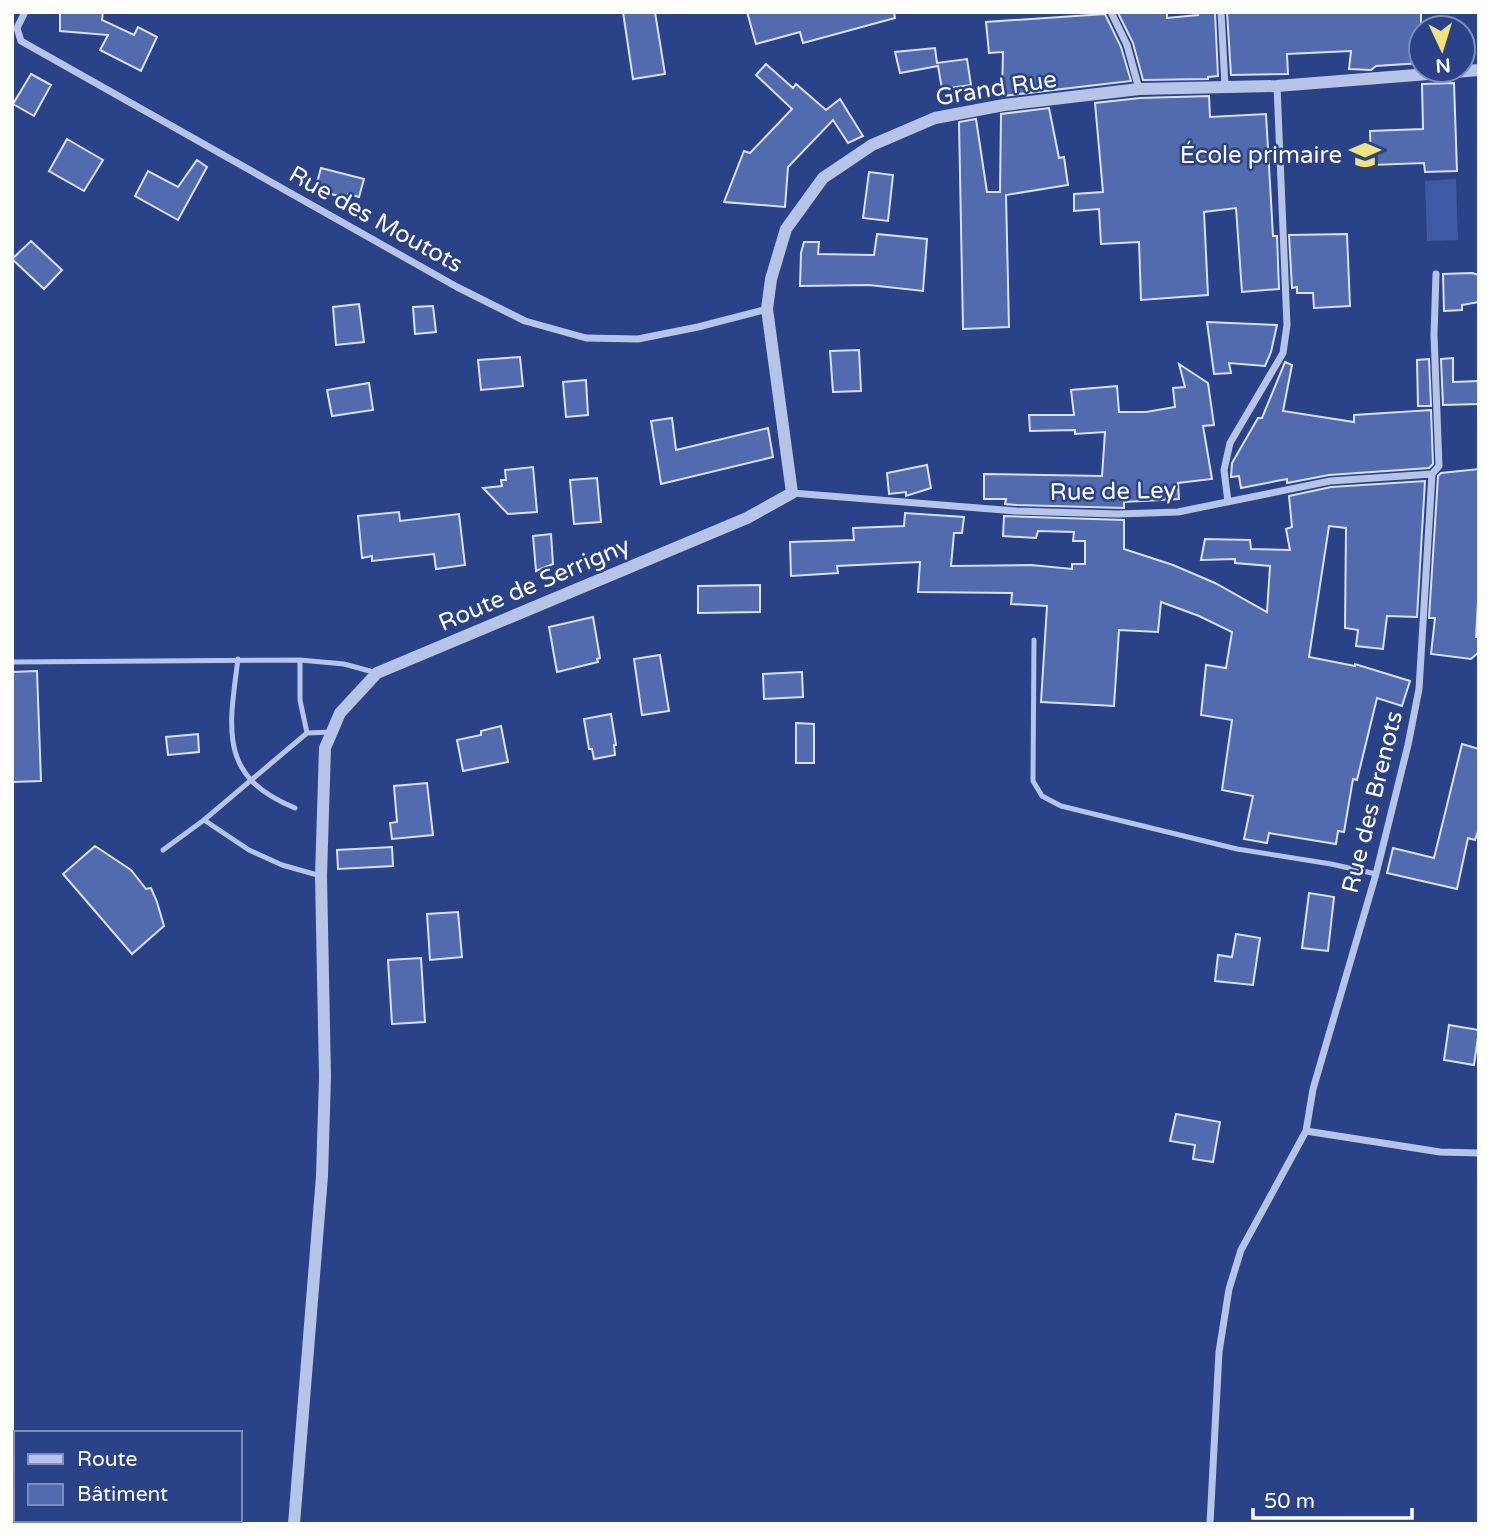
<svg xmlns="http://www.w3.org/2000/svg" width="1491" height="1536" viewBox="0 0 1491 1536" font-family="'Varela Round',sans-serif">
	<rect width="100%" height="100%" fill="#294288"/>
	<path fill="#3e5aa4" d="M1456 179 1458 240 1427 241 1425 181Z"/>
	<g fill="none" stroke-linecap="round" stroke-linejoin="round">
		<path stroke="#aabce9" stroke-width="6" d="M12 1473 16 1475
			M119 1520 127 1524"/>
	</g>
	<path fill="#526baf" stroke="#d9e1f7" stroke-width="2" d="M60 12H103L102 20 134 35 138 27 157 37 141 71 100 50 108 35 60 31Z
		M623 12H655L665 74 633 79Z
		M747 12H894L895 18 803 43 800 32 756 44Z
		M1167 12V18L1198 15 1199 12H1215L1218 76 1208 77V79L1143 80 1133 43 1118 13Z
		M1227 12H1421V63L1376 66 1371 70 1349 69 1351 51 1287 54 1288 74 1231 75Z
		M1105 14 1121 47 1131 81 1002 96 1003 52 989 53 986 22Z
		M935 48 937 63 967 59 971 85 942 89 938 66 900 73 895 52Z
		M766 64 793 88 796 84 826 110 840 99 863 136 848 143 833 120 788 167 785 207 724 202 744 151 750 153 792 109 756 75Z
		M31 74 51 85 34 116 13 104Z
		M1454 83 1457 171 1425 172 1424 163 1371 165 1370 131 1423 129 1422 84Z
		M1209 96 1210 117 1266 114 1273 236H1277L1279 289 1242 292 1236 208 1204 212 1208 295 1141 300 1139 242 1101 244 1099 209 1074 211V194L1103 192 1095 103 1140 98Z
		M1049 108 1059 158 1064 157 1068 185 1006 195 1009 327 963 329 959 122 976 119 987 192H1000L1001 114Z
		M67 139 103 160 84 191 49 171Z
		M197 160 207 167 178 220 135 196 148 171 178 187Z
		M321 168 364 179 359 197 348 194 347 198 315 190Z
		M869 172 893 175 888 221 863 218Z
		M877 234 927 239 923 291 869 285 800 286 801 253 804 242H819L818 254 874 255Z
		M1347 234 1350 306 1314 308 1313 293H1297V287L1292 288 1289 235Z
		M31 241 62 270 44 289 12 259Z
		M1472 273 1479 275V302L1462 305V310L1444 311 1443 274Z
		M359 304 364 342 336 345 333 307Z
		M433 306 436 332 415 334 413 307Z
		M1207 322 1277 325 1271 352 1265 366 1229 363 1231 373 1214 374Z
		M859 350 861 391 833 392 830 351Z
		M520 357 523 386 481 390 478 360Z
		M1453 358V382L1479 381V404L1443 405 1441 359Z
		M1429 359 1431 406H1418L1417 360Z
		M1285 362 1292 365 1283 411 1354 422V415L1431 410 1433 464 1429 468 1329 475 1287 483V479L1241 488 1239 476 1231 477 1232 463 1258 418H1262Z
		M1179 364 1208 383 1214 425 1203 426 1212 479 1178 483 1179 499 1124 502V508L1016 505 1005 504 1006 499H984V474L1102 476 1105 432 1075 434V430L1030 431 1029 415H1074L1071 390 1117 386 1119 412H1146L1175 407 1173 388 1185 387Z
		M586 380 588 415 566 417 563 382Z
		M369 383 373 410 332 416 327 390Z
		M672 418 676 450 768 428 773 457 661 484 651 421Z
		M927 465 931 488 906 496V492L889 494 887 473Z
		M533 467 537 512 508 514 483 488 502 486 501 480H506L505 470Z
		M1479 469V584L1476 637H1479V652L1471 659 1431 654 1435 618H1429L1438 476 1441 473Z
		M597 478 601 522 574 524 570 480Z
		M1425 481 1417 617 1387 616 1383 649 1356 646 1358 630 1345 628 1346 528 1329 526 1309 657 1355 666V664L1410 681 1402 706 1377 698 1357 780 1353 779 1344 832 1338 831 1336 844 1269 833 1267 843 1244 839 1253 796 1222 790 1232 720 1201 715 1206 665 1226 668 1232 632 1199 616 1161 602 1158 632 1119 630 1114 706 1041 702 1047 606 1011 604 1012 593 918 592 920 562 837 566 838 573 791 576 790 542 854 540 853 528 904 526 905 513 964 517 962 533H954L951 566 1031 565 1072 569V564H1085V541H1073L1074 532 1038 531 1036 538 1003 536 1004 516 1124 520V549L1173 565 1215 583 1267 612 1270 566 1235 563V559L1201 560 1205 539 1250 540 1251 549 1290 550 1286 529 1292 527 1289 496 1331 487Z
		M399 512 400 521 459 514 465 565 436 569 434 554 372 561V556L362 558 358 516Z
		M551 534 553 564 536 571 533 536Z
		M760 585V612L698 613V586Z
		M593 617 600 658 597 659 598 662 557 672 549 627Z
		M660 655 669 711 642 715 634 659Z
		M37 671 41 781 12 782V672Z
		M802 672 803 697 764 699 763 674Z
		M611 714 616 745H614L615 755 594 759 592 749H589L584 719Z
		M796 723 814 724V763H796Z
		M501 726 508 762 463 771 457 740 481 735V731Z
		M198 734 199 752 168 755 166 737Z
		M1462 744 1479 749V828L1475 840 1468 838 1457 889 1387 873 1393 848 1434 858Z
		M427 783 433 835 392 839 390 823 397 822 394 786Z
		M95 846 131 870 146 889 151 888 157 902 164 926 132 954 63 874Z
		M392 847 393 866 338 869 337 850Z
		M1309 893 1334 897 1328 951 1302 948Z
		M458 912 462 957 430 960 427 914Z
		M1236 934 1260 938 1253 985 1215 981 1218 955 1232 957Z
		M421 958 425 1022 392 1024 388 960Z
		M1449 1025 1479 1030 1474 1065 1444 1060Z
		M1176 1114 1220 1122 1213 1162 1193 1159 1195 1145 1170 1141Z"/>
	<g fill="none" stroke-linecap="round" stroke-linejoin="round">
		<path stroke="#b6c4e8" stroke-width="5" d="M1034 640 1033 781 1042 796 1061 806 1237 849 1331 864 1376 874
			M238 659C229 729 218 777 295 808
			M300 660V700L307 733
			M12 662 300 660 344 664 377 673
			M204 820 249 850 282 865 321 876
			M163 850 204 820 307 733 331 732"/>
		<path stroke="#b6c4e8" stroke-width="7" d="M25 12 17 28 21 41 457 287 525 321 586 338 638 339 698 327 767 309
			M1111 12 1127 45 1139 89
			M1221 12 1225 86
			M1432 474 1439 466 1434 335 1436 274
			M792 493 1016 511 1118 514 1178 512 1330 481 1432 474
			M1228 502 1224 470 1230 443 1283 353 1287 325 1277 86
			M1306 1131 1440 1152 1479 1153
			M1210 1524 1219 1352 1229 1289 1241 1250 1306 1131 1313 1089 1376 874 1408 745 1419 689 1432 474"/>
		<path stroke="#b6c4e8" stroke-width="12" d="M294 1524 322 1176 325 1077 321 876 325 748 340 713 377 673 747 518 792 493 767 309 771 279 786 229 823 178 872 145 935 118 1004 105 1139 89 1277 86 1479 70"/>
	</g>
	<defs>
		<symbol id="school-bare" viewBox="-9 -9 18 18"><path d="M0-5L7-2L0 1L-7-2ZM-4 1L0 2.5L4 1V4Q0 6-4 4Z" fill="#f0e27c" stroke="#294288" stroke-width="2.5" paint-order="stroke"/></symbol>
	</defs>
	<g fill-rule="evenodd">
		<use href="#school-bare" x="1343" y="133" width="44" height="44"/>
	</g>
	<g text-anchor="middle" stroke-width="5" stroke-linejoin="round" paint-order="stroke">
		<g font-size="24" fill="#fff" stroke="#294288">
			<text transform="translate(996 88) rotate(-9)" y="8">Grand Rue</text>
			<text transform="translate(376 219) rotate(29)" y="8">Rue des Moutots</text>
			<text transform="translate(1113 491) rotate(-1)" y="8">Rue de Ley</text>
			<text transform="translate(534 584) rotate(-23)" y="8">Route de Serrigny</text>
			<text transform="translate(1372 802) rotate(-76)" y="8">Rue des Brenots</text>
		</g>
		<g font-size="24" fill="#fff" stroke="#294288" text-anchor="end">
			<text x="1342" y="163">École primaire</text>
		</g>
	</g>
	<rect width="1491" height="1536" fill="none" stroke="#ffffff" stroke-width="28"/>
	<rect x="14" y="1431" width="228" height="91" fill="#294288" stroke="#7f8eb8" stroke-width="2"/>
	<rect x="28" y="1454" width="35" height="10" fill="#b6c4e8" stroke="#7f8eb8" stroke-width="2"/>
	<text x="77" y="1466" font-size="21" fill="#ffffff">Route</text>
	<rect x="28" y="1484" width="35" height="21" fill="#526baf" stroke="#7f8eb8" stroke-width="2"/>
	<text x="77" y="1501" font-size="21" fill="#ffffff">Bâtiment</text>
	<g transform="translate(1442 49) rotate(176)"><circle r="33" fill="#294288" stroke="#7f8eb8" stroke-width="2"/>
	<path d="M0-5L12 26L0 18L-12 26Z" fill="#f0e27c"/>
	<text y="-10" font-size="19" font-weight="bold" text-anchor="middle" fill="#ffffff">N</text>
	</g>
	<path d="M1253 1508v10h159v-10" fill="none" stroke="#ffffff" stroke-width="3.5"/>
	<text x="1264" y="1508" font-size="21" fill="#ffffff" stroke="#294288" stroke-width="5" paint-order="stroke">50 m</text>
</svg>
